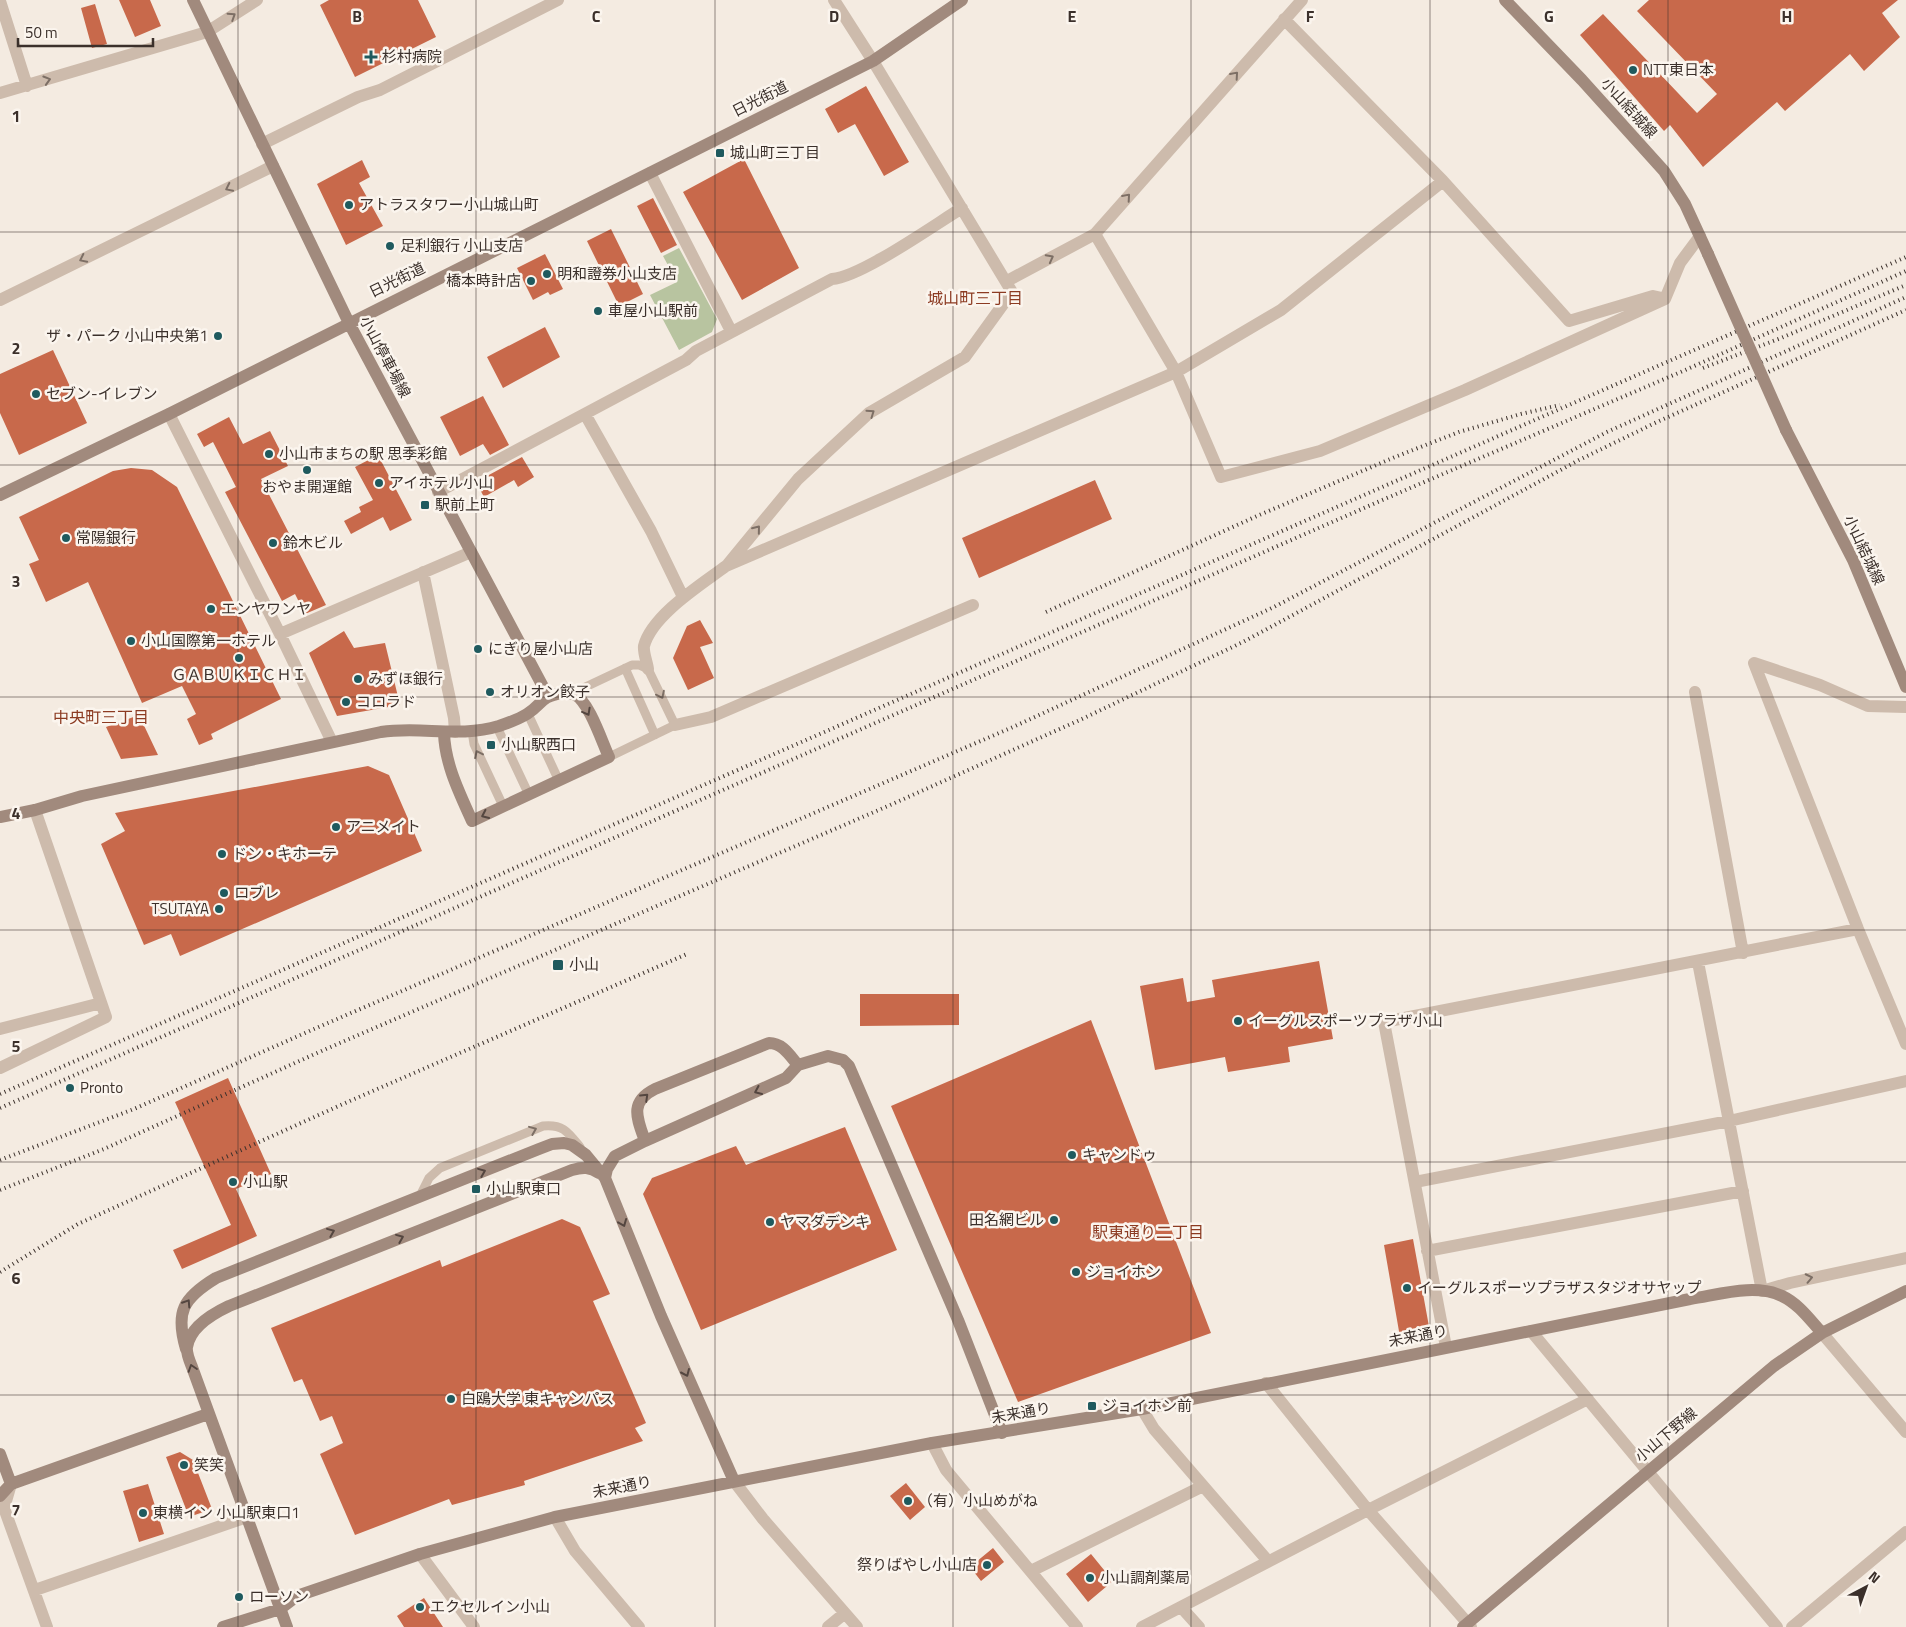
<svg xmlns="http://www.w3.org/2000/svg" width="1906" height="1627" viewBox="0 0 1906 1627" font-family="'Titillium Web','Noto Sans JP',sans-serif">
	<rect width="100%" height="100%" fill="#f4ebe1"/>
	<path fill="#b8c4a0" d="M679 248 717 319 712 332 679 350 650 295 677 282 663 256Z"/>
	<path fill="#c8694b" d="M119 0H150L161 26 135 37Z
		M329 0H418L436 37 355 77 320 5Z
		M1649 0H1898L1882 13 1900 37 1864 71 1850 54 1785 111 1777 102 1703 167 1670 125 1664 131 1580 35 1603 14 1697 113 1717 94 1637 11Z
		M95 4 107 44 92 48 81 8Z
		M866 86 909 162 884 176 855 124 838 133 825 109Z
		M744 159 799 268 742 300 683 192Z
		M362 160 370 177 359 183 383 226 346 245 317 184Z
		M653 198 677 245 661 253 637 206Z
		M611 229 643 294 619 306 587 241Z
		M545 254 563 289 550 295 548 292 533 300 517 268Z
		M545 327 560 357 503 388 487 357Z
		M53 350 87 423 19 455 0 413V374Z
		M483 396 509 445 490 455 483 444 460 456 440 417Z
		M229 417 243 444 270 431 288 466 261 479 326 605 305 614 295 594 282 601 225 492 236 487 213 442 204 447 197 434Z
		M378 455 412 520 390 531 383 517 351 534 344 521 361 512 359 507 373 500 355 467Z
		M522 457 534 477 518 487 514 480 484 497 476 482Z
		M131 468 152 470 177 487 281 699 211 734 213 739 199 745 187 719 196 714 182 686 142 703 88 582 46 602 29 564 39 560 19 517 113 471Z
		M1095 480 1112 519 979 578 962 538Z
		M700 620 713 643 700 647 714 678 688 690 673 658 687 626Z
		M344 631 354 648 385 643 400 705 337 716 309 653Z
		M139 715 158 755 121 759 106 727Z
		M368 766 389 775 422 851 180 956 171 934 144 945 101 844 125 831 115 813Z
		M1319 961 1333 1039 1288 1047 1290 1062 1228 1072 1225 1057 1155 1070 1140 986 1183 978 1187 1002 1215 997 1212 980Z
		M860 994H959V1025L860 1026Z
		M1091 1020 1211 1333 1018 1402 891 1106Z
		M228 1078 271 1174 236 1189 257 1236 182 1269 173 1250 231 1225 175 1102Z
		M845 1127 897 1250 701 1330 643 1194 652 1178 736 1146 746 1165Z
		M562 1219 580 1227 610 1294 593 1301 646 1423 635 1428 643 1441 524 1481 525 1485 452 1505 449 1499 355 1535 320 1454 343 1443 332 1416 320 1421 302 1379 294 1382 271 1328 440 1260 442 1267Z
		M1413 1239 1430 1332 1400 1337 1384 1245Z
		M180 1452 193 1460 212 1509 189 1517 166 1457Z
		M906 1483 925 1507 910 1520 890 1496Z
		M148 1484 164 1534 139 1542 123 1491Z
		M993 1548 1004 1562 981 1581 970 1567Z
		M1091 1554 1113 1581 1088 1602 1066 1574Z
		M424 1598 443 1627H404L397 1616Z"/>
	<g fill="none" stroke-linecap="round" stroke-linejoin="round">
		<path stroke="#cdbbac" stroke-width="9" d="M625 668 655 735
			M568 692 579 690 632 665H639L648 669 675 725 609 757
			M528 714 559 781
			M497 727 529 795
			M472 731 474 744 503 806
			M420 1196 429 1178 440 1168 543 1126C563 1124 568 1132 580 1147"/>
		<path stroke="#cdbbac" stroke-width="12" d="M0 1 27 86
			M1284 19 1443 181 1569 321 1653 296 1662 298
			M0 93 207 32 257 0
			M262 144 358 97 380 90 558 0
			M650 173 731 331
			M1095 234 1176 372 1221 477 1320 451 1465 390 1665 299 1680 263 1700 236
			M1007 281 1095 234 1302 0
			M0 300 273 166
			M169 414 280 634 332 742
			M585 414 651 531 683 597
			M438 492 686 360 696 351 832 279C861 277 934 225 962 208
			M728 564 798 479 869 413 965 357 1012 292 873 61 834 0
			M423 572 454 718 455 732
			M280 634 471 552
			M648 669C647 662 643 652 644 646 652 615 702 584 726 566L1176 372 1281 310 1443 181
			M1695 692 1743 953
			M1906 707 1868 706 1820 685 1754 663 1858 929 1906 1044
			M675 725 711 717 973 605
			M1698 962 1762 1291 1790 1283 1906 1258
			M0 1029 101 1003
			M0 1068 106 1017 35 810
			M1415 1182 1729 1121 1906 1081
			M1427 1251 1743 1191
			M1531 1331 1777 1627
			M1822 1333 1906 1432
			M1446 1347 1384 1022 1858 929
			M1266 1383 1368 1510 1471 1627
			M1142 1409 1154 1429 1268 1561
			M932 1443 946 1470 1077 1627
			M734 1481 763 1519 857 1627
			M11 1484 4 1508 47 1627
			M555 1517 575 1551 639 1627
			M420 1554 474 1627
			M1031 1571 1203 1486
			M35 1590 247 1517
			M1181 1607 1199 1627
			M828 1627 845 1613
			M1142 1627 1368 1510 1588 1399
			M1792 1627 1906 1532"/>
		<path stroke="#a18a7d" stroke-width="12" d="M193 0 349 323 548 696
			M1505 0 1582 80 1664 171 1685 204 1708 254
			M1786 430 1853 560 1906 687
			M0 495 169 414 873 61 962 0
			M0 817 35 810 82 796 381 732C421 726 459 738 499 726 508 723 519 719 527 714 544 703 539 697 562 693 566 693 570 693 574 694 589 701 602 742 609 757L472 821C459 792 445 764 444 733
			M645 1141C637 1118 629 1102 655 1089L769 1043C783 1043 790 1056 798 1065
			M605 1178 607 1169 615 1156 645 1141 786 1078 798 1065 828 1056 843 1060 849 1066 958 1320 1002 1433
			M186 1349C175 1312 183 1298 216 1278L539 1149 552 1144 564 1143 572 1145 586 1155 605 1178 661 1316 734 1481
			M0 1454 11 1484
			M0 1496 11 1484 208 1414
			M223 1627 280 1609 297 1596 420 1554 555 1517 932 1443 1142 1409 1690 1299C1718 1295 1755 1283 1782 1296 1799 1304 1810 1320 1822 1333
			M287 1627 192 1367C190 1362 186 1353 187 1347 190 1327 212 1314 229 1306L572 1170C583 1167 590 1167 599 1173
			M1463 1627 1774 1366 1822 1333 1906 1291"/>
		<path stroke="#3b302b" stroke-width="4" stroke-dasharray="1 4" stroke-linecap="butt" d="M1703 368 1781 338 1906 285
			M1046 612 1257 516 1395 457 1459 432 1521 414 1560 405
			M0 1094 1906 257
			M0 1108 1380 501 1683 371 1906 271
			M0 1160 134 1109 314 1029 1013 727 1274 607 1607 432 1906 297
			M0 1190 104 1149 326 1049 888 806 1082 719 1243 642 1579 460 1657 422 1906 310
			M0 1272 78 1224 343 1104 687 954"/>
		<path stroke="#a18a7d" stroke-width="12" d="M1708 254 1786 430"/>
	</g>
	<defs><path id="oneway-chevron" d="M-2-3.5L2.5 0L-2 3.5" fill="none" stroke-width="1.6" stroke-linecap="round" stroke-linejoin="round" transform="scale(1.25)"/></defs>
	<g stroke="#7d6f65">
		<use href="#oneway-chevron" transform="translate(232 16) rotate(-33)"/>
		<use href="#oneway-chevron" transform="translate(1235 75) rotate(-49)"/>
		<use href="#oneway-chevron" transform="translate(47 80) rotate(-17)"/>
		<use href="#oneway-chevron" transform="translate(229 188) rotate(154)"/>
		<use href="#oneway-chevron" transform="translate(1127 197) rotate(-49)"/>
		<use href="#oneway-chevron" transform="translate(1050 258) rotate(-28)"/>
		<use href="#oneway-chevron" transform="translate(83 259) rotate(154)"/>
		<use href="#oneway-chevron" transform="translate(871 413) rotate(-35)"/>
		<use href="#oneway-chevron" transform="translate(757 529) rotate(-51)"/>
		<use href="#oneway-chevron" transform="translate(661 695) rotate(64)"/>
		<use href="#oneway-chevron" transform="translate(478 754) rotate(-115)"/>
		<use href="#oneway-chevron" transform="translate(533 1130) rotate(-22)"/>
		<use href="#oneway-chevron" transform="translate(1809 1278) rotate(-12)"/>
	</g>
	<g stroke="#544640">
		<use href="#oneway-chevron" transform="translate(587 712) rotate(61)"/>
		<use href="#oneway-chevron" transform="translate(485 815) rotate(155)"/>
		<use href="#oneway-chevron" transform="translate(758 1091) rotate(156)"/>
		<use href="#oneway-chevron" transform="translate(645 1097) rotate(-44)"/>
		<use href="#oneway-chevron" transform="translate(482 1172) rotate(-22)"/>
		<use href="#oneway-chevron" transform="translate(623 1223) rotate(68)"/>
		<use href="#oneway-chevron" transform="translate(331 1232) rotate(-22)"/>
		<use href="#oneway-chevron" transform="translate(400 1238) rotate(-22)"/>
		<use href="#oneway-chevron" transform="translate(187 1303) rotate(-57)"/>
		<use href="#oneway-chevron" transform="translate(192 1368) rotate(-108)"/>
		<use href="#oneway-chevron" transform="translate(686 1373) rotate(66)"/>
	</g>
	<path fill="none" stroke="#3b302b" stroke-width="1" stroke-opacity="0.55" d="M238 0V1627M476 0V1627M715 0V1627M953 0V1627M1191 0V1627M1430 0V1627M1668 0V1627M0 232H1906M0 465H1906M0 697H1906M0 930H1906M0 1162H1906M0 1395H1906"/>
	<g fill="#1f5a5e" stroke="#fbf5ee" stroke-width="2">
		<path d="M368.5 49.5h5v5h5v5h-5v5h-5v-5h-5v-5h5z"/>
		<circle cx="1633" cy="70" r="5"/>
		<rect x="715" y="148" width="10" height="10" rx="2.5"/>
		<circle cx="349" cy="205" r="5"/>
		<circle cx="390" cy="246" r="5"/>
		<circle cx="547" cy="274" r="5"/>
		<circle cx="531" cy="281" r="5"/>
		<circle cx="598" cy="311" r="5"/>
		<circle cx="218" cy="336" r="5"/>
		<circle cx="36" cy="394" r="5"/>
		<circle cx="269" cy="454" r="5"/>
		<circle cx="307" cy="470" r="5"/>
		<circle cx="379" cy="483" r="5"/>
		<rect x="420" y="500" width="10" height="10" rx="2.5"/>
		<circle cx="66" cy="538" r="5"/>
		<circle cx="273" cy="543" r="5"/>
		<circle cx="211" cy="609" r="5"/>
		<circle cx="131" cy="641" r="5"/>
		<circle cx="478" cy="649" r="5"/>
		<circle cx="239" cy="658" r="5"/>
		<circle cx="358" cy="679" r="5"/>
		<circle cx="490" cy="692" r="5"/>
		<circle cx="346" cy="702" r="5"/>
		<rect x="486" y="740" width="10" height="10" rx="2.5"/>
		<circle cx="336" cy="827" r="5"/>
		<circle cx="222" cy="854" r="5"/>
		<circle cx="224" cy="893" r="5"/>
		<circle cx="219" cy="909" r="5"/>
		<rect x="552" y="959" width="12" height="12" rx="2.5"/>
		<circle cx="1238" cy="1021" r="5"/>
		<circle cx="70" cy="1088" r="5"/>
		<circle cx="1072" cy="1155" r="5"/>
		<circle cx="233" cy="1182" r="5"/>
		<rect x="471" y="1184" width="10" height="10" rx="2.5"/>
		<circle cx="1054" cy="1220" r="5"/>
		<circle cx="770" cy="1222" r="5"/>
		<circle cx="1076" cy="1272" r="5"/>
		<circle cx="1407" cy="1288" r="5"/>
		<circle cx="451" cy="1399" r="5"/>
		<rect x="1087" y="1401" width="10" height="10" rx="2.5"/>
		<circle cx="184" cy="1465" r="5"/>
		<circle cx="908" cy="1501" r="5"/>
		<circle cx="143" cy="1513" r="5"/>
		<circle cx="987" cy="1565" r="5"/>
		<circle cx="1090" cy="1578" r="5"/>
		<circle cx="239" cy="1597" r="5"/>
		<circle cx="420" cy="1607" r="5"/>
	</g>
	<g text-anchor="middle" stroke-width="5" stroke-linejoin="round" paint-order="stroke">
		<g font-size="15" fill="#3b302b" stroke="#fbf5ee" text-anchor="start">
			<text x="382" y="62">杉村病院</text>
			<text x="1643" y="75">NTT東日本</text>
			<text x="730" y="158">城山町三丁目</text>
			<text x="359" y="210">アトラスタワー小山城山町</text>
			<text x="400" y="251">足利銀行 小山支店</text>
			<text x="557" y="279">明和證券小山支店</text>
			<text x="521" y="286" text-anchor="end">橋本時計店</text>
			<text x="608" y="316">車屋小山駅前</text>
			<text x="208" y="341" text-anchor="end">ザ・パーク 小山中央第1</text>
			<text x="46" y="399">セブン-イレブン</text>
			<text x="279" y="459">小山市まちの駅 思季彩館</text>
			<text x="389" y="488">アイホテル小山</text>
			<text x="307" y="492" text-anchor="middle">おやま開運館</text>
			<text x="435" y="510">駅前上町</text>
			<text x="76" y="543">常陽銀行</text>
			<text x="283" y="548">鈴木ビル</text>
			<text x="221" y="614">エンヤワンヤ</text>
			<text x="141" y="646">小山国際第一ホテル</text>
			<text x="488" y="654">にぎり屋小山店</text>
			<text x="239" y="680" text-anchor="middle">ＧＡＢＵＫＩＣＨＩ</text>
			<text x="368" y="684">みずほ銀行</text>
			<text x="500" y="697">オリオン餃子</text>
			<text x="356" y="707">コロラド</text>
			<text x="501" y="750">小山駅西口</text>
			<text x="346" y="832">アニメイト</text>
			<text x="232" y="859">ドン・キホーテ</text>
			<text x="234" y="898">ロブレ</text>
			<text x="209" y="914" text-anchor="end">TSUTAYA</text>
			<text x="569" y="970">小山</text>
			<text x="1248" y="1026">イーグルスポーツプラザ小山</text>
			<text x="80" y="1093">Pronto</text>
			<text x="1082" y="1160">キャンドゥ</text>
			<text x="243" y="1187">小山駅</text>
			<text x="486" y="1194">小山駅東口</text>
			<text x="1044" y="1225" text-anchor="end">田名網ビル</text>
			<text x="780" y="1227">ヤマダデンキ</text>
			<text x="1086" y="1277">ジョイホン</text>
			<text x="1417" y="1293">イーグルスポーツプラザスタジオサヤップ</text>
			<text x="461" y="1404">白鴎大学 東キャンパス</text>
			<text x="1102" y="1411">ジョイホン前</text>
			<text x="194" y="1470">笑笑</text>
			<text x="918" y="1506">（有）小山めがね</text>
			<text x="153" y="1518">東横イン 小山駅東口1</text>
			<text x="977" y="1570" text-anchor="end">祭りばやし小山店</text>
			<text x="1100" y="1583">小山調剤薬局</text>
			<text x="249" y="1602">ローソン</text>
			<text x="430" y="1612">エクセルイン小山</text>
		</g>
		<g font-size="15" fill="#3b302b" stroke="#fbf5ee">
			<text transform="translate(760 99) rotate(-27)" y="5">日光街道</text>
			<text transform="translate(1629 108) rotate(48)" y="5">小山結城線</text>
			<text transform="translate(397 280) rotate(-26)" y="5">日光街道</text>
			<text transform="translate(385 357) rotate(62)" y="5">小山停車場線</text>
			<text transform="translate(1864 550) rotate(65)" y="5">小山結城線</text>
			<text transform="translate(1418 1336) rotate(-11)" y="5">未来通り</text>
			<text transform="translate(1021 1413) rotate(-10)" y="5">未来通り</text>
			<text transform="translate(1666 1435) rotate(-40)" y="5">小山下野線</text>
			<text transform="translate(622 1487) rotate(-11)" y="5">未来通り</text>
		</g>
		<g font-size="16" fill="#8c3b22" stroke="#fbf5ee">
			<text x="975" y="304">城山町三丁目</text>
			<text x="101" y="723">中央町三丁目</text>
			<text x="1148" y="1238">駅東通り二丁目</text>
		</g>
	</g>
	<g font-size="16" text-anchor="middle" font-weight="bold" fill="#3b302b" stroke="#fbf5ee" stroke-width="5" stroke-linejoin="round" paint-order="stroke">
		<text x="357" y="22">B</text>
		<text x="596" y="22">C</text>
		<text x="834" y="22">D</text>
		<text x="1072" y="22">E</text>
		<text x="1310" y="22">F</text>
		<text x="1549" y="22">G</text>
		<text x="1787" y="22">H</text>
		<text x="16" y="122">1</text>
		<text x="16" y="354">2</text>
		<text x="16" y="587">3</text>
		<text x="16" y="819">4</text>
		<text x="16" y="1052">5</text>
		<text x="16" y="1284">6</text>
		<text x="16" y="1516">7</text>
	</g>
	<g transform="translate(1866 1587) rotate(41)" stroke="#fbf5ee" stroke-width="4" paint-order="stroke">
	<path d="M0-4L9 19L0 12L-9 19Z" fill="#3b302b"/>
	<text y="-8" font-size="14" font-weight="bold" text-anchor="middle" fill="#3b302b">N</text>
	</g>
	<path d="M18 38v8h135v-8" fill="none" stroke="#3b302b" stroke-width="2.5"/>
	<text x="25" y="38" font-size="15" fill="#3b302b" stroke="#fbf5ee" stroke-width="4" paint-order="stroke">50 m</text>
</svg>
